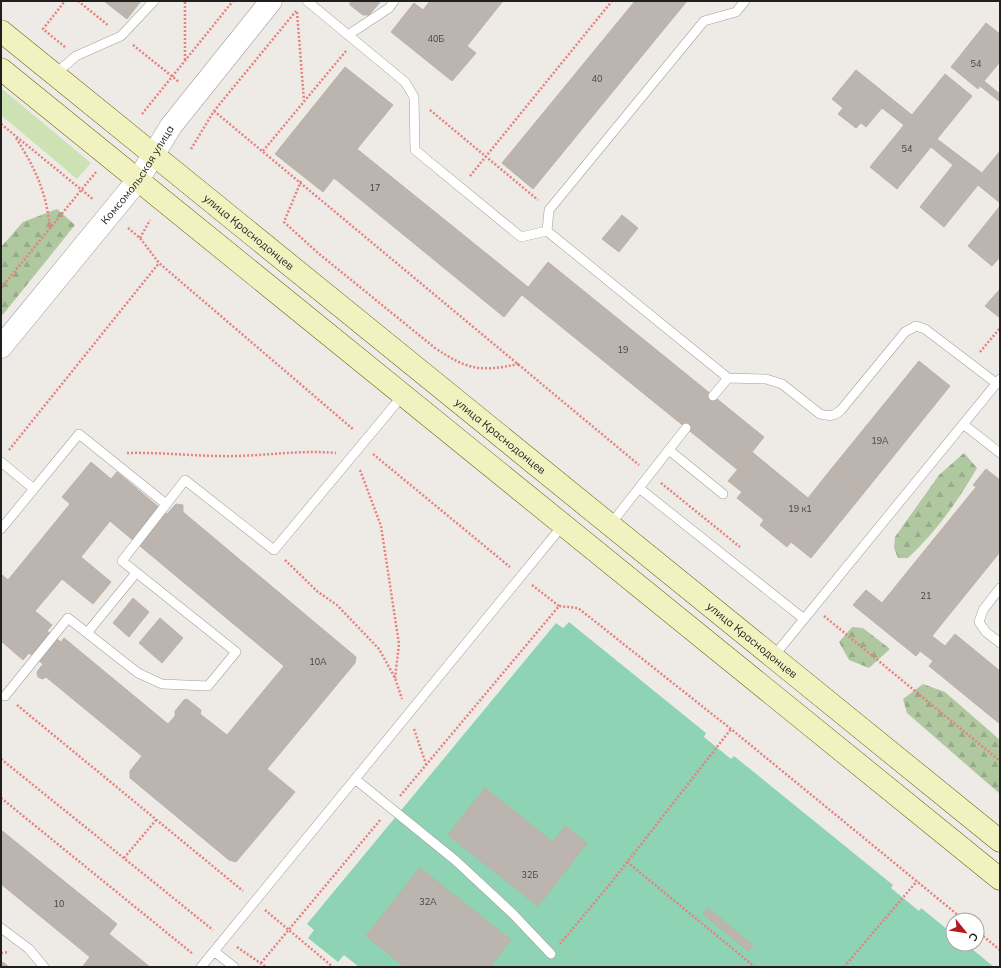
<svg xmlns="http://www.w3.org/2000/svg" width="1001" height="968" viewBox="0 0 1001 968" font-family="Mulish,sans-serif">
	<defs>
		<pattern id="forest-firs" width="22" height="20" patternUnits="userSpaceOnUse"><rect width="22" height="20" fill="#afc8a0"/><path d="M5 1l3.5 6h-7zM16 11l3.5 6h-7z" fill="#96ab89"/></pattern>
	</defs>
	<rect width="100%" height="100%" fill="#eeebe6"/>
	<path fill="#cde2b2" d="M1 88 91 163 77 179 1 115Z"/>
	<path fill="url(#forest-firs)" d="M57 209 75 225 1 317V247L23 222Z
		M964 453 977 468C958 501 936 532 908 558H898L894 548 895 537 939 475Z
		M852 627 863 628 890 649 869 668 849 660 839 642Z
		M923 684 945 692 1000 740V794L907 713 903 699Z"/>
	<path fill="#8ed3b4" d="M569 622 706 733 704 737 731 759 734 756 893 885 891 888 919 911 921 908 953 934V944H966L994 967H359L344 955 338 962 308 938 314 930 307 924 556 623 563 628Z"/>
	<path fill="#bbb4af" stroke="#beb1aa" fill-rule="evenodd" d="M104 1H141L127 19Z
		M350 1H381L369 15H363L350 5Z
		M430 1H503L467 46 476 53 452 81 391 32 414 3 423 10Z
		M635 1H687L533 189 502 163Z
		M986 23 1000 34V62L984 81 1000 94V102L980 86 978 89 951 67Z
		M345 67 393 105 357 149 528 287 504 317 334 178 323 192 275 154Z
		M856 70 912 115 945 74 972 96 937 139 982 173 1000 151V203L978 185 944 227 920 207 953 165 931 147 897 189 870 167 904 125 882 108 866 127 861 123 856 128 838 114 843 108 832 99Z
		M1000 206V257L992 266 968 246Z
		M622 215 638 228 619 252 602 239Z
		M548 262 764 437 738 470 522 295Z
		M1000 289V318L985 306Z
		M919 361 950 386 863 494 832 468Z
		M752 452 808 498 832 468 863 494 811 558 791 542 787 547 760 525 764 520 737 498 742 492 728 481Z
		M91 462 111 479 117 472 167 514 176 504 183 505V512L356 657 355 663 267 769 295 792 236 862 229 860 130 778V771L142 756 46 677 43 679 38 677 37 672 43 664 29 653 23 660 1 641V574L8 580 70 504 62 497ZM110 521 284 666 227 735 200 714 201 710 187 699 184 700 175 711V716L168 724 64 638 61 642 47 631 52 625 35 611 62 579 93 604 111 582 81 557Z
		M986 469 1000 480V552L932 636 945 646 955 634 1000 671V724L929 666 933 661 920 651 916 656 853 605 866 590 882 603 976 487 973 485Z
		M133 598 149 612 129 637 113 623Z
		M160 618 183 638 162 663 139 643Z
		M485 788 553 842 565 826 587 843 538 906 448 835Z
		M1 830 117 924 109 934 150 967 83 966 90 957 1 884Z
		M420 868 511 940 490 967H405L366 936Z
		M708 908 753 945 748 951 703 914Z
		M3 962 9 967H1Z"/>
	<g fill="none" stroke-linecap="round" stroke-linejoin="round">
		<defs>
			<path id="service" d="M307 1 405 82 414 97 415 150 521 237 547 231
				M348 35 389 8 394 1
				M54 75 76 56 121 36 154 1
				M547 231 728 378 766 379 782 384 820 414C830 417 834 416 841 410L905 332 916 326 925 329 996 383
				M547 231 549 210 704 21 736 12 745 1
				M713 396 728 378
				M963 424 1000 453
				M669 450 723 494
				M1 462 34 489
				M639 488 804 619
				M610 525 686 428
				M1 529 79 434 166 504
				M1000 588 983 610 979 622 986 632 1000 643
				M87 633 136 573
				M773 657 1000 379
				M5 696 68 618 138 673 162 684 208 686 236 652 122 561 185 480 274 550 403 395
				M355 779 455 860 513 914 551 954
				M1 928 29 949 44 967
				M214 951 234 967
				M201 967 563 525"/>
			<g id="tertiary">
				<path id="s1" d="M1 347 138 180 171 126 271 1"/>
			</g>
			<g id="secondary">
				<path id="s2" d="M1 31 1000 841"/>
				<path d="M1 69 1000 879"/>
			</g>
		</defs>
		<use href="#service" stroke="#a0a0a0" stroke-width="10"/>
		<use href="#tertiary" stroke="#a0a0a0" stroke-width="23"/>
		<use href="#secondary" stroke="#656913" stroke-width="23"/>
		<path stroke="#e8807d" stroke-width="2.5" stroke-dasharray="2 2" stroke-linecap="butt" d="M78 1 109 26
			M297 12 304 101
			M133 45 179 82
			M65 47 43 29 65 1
			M185 60V1
			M430 110 538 200
			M214 111 639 465
			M142 114 233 1
			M1 124 94 200
			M16 138C36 170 46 191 50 228
			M191 149 214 111 296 11
			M263 151 346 51
			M470 176 612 1
			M301 181 284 222 318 253 435 348C468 370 480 372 519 364
			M128 228 140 238 159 263 354 430
			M140 238 150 220
			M1 288 96 172
			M980 352 1000 328
			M9 450 159 263
			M127 453C164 452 201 457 237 456 271 455 302 450 336 453
			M373 454 510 567
			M360 470 381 526 399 644 395 678
			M661 483 740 547
			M285 560 318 592 337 605 379 649 395 678 402 699
			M532 585 559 606
			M824 616 1000 761
			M17 705 243 891
			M414 729 426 764
			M1 759 213 930
			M400 796 559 606 578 608 731 729 964 920
			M1 798 193 954
			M124 858 156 820
			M627 862 755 967
			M265 910 333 967
			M977 931 1000 950
			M560 944 610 884 731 729
			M237 947 266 967
			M1 953 9 952
			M261 963 381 819
			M844 967 917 881"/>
		<use href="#service" stroke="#fff" stroke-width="9"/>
		<use href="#tertiary" stroke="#fff" stroke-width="22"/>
		<use href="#secondary" stroke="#f2f1c0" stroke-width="22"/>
	</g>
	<g text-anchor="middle" stroke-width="4" stroke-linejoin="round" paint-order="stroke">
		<g font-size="9" fill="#464443">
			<text x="436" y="42">40Б</text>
			<text x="976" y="67">54</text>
			<text x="597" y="82">40</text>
			<text x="907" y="152">54</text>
			<text x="375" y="191">17</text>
			<text x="623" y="353">19</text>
			<text x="880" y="444">19А</text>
			<text x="800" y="512">19 к1</text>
			<text x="926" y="599">21</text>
			<text x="318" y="665">10А</text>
			<text x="530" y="878">32Б</text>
			<text x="428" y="905">32А</text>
			<text x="59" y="907">10</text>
		</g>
		<g font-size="11" fill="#1f1f1f" stroke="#fff">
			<text dy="4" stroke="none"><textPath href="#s1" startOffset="220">Комсомольская улица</textPath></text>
			<text dy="4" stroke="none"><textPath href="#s2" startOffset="319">улица Краснодонцев</textPath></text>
			<text dy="4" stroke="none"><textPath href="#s2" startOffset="643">улица Краснодонцев</textPath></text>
			<text dy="4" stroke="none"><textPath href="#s2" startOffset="967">улица Краснодонцев</textPath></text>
		</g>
	</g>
	<rect width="1001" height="968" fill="none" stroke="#1f1f1f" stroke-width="4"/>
	<g transform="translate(965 932) rotate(120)"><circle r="19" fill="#ffffff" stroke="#a5a5a5"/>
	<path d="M0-3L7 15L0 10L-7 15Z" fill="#b41924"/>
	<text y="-6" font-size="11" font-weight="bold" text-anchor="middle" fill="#1f1f1f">С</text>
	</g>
</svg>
